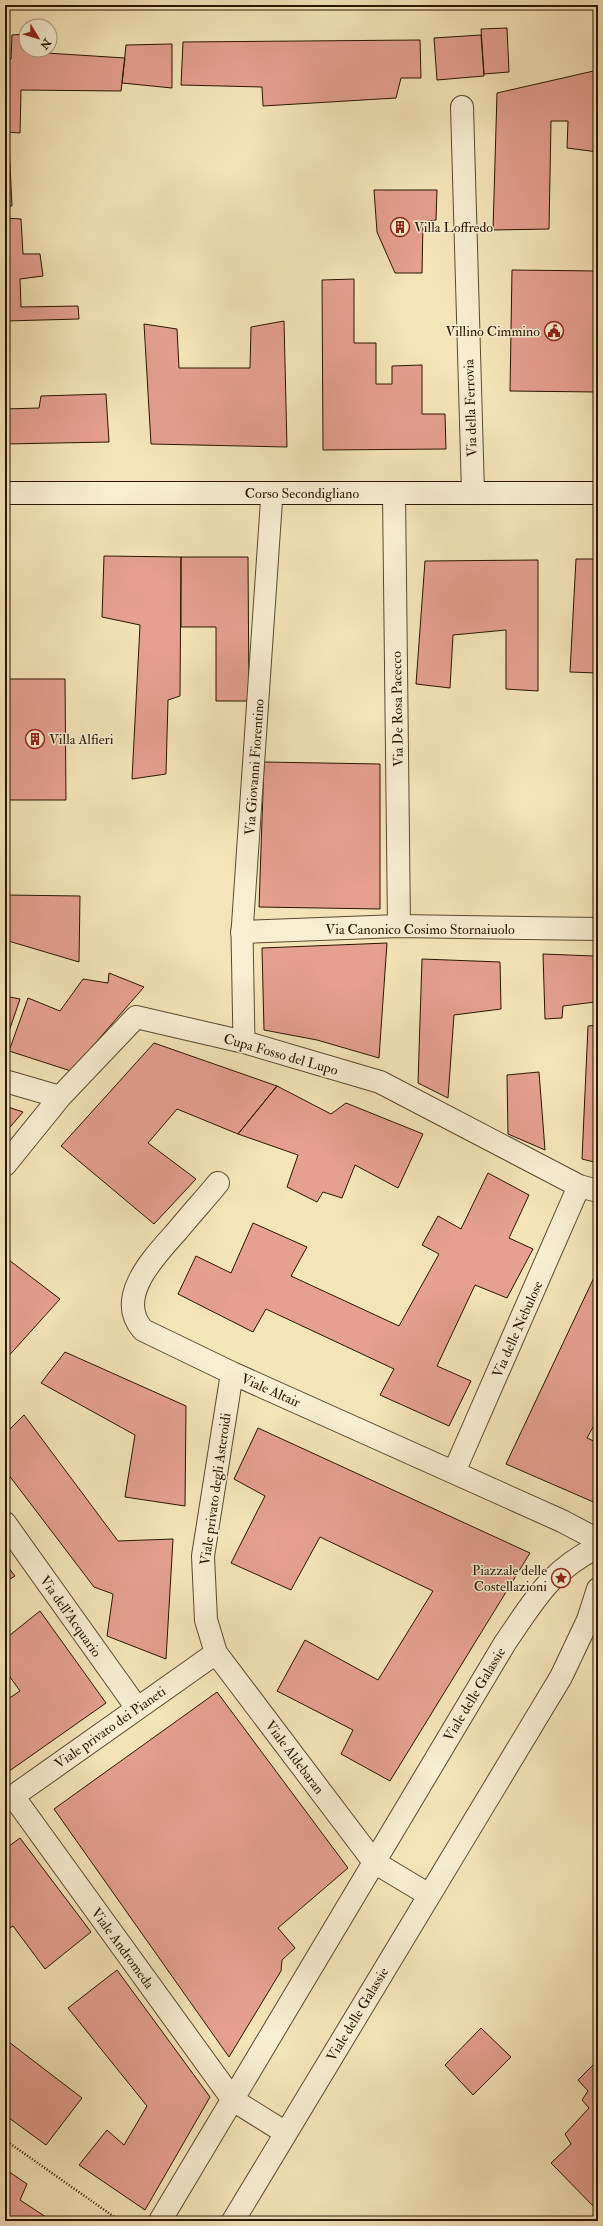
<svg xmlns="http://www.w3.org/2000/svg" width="603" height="2226" viewBox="0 0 603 2226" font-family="'IM FELL Double Pica',serif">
	<rect width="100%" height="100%" fill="#f4e5b9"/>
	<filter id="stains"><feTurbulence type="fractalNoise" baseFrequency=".005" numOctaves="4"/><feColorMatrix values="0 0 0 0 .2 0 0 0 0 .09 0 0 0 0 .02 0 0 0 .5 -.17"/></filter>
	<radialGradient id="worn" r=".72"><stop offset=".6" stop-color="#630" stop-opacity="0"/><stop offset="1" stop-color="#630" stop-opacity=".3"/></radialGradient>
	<path fill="#e5a090" stroke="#2a1501" d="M507 28 509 72 484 74 481 29Z
		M26 34V50H46V53L125 58 121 91 21 90 20 133 5 132V59H11L12 35Z
		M481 35 484 76 437 80 434 38Z
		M420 40 421 78H401L396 98 263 106 262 87 181 85 183 42Z
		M172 44V88L122 83 126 45Z
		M598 70V152L567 148 568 121H551L549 229 493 230 497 93Z
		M5 144H9L12 206H5Z
		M374 190H437L436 220 423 222 422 273H395L377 232Z
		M5 218 21 219 23 254H40L43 276 20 279 21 307 78 306 79 319 5 321Z
		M512 270 598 271V392L510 391Z
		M354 279V343H376V384H392V366L422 365V414H445L446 449 323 450 322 280Z
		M284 321 287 447 151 444 144 324 177 329 179 368H250L251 327Z
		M106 394 109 442 5 444V409L39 408 41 396Z
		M104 556 181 557 180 696 168 700 166 774 132 779 140 625 102 617Z
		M181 557H248L249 701H216V627H181Z
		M576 559H598V673L570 672Z
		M538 560V691L506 689V630L453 635 450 688 416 684 425 561Z
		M5 679H65L66 800H5Z
		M264 762 380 764V909L259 907Z
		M5 895 80 896 79 962 5 940Z
		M387 943 379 1058 317 1040 264 1030 262 948Z
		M543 954 594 956 595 1002 563 1006 562 1018 545 1019Z
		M422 959 500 962 501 1009 454 1015 448 1098 418 1083Z
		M109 973 144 987 71 1071 9 1051 28 998 60 1011 83 979 108 983Z
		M5 996 20 999 5 1043Z
		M598 1025V1163L582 1159 588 1026Z
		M154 1043 277 1086 238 1134 177 1109 148 1143 196 1179 154 1224 61 1146Z
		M539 1072 545 1150 508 1134 507 1075Z
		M277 1086 331 1114 346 1103 423 1134 398 1188 355 1165 342 1198 323 1192 317 1202 287 1187 298 1155 238 1134Z
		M5 1106 23 1112 5 1133Z
		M488 1173 529 1195 509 1238 533 1249 507 1298 475 1285 437 1366 471 1381 449 1426 380 1395 394 1369 266 1309 253 1332 178 1294 196 1256 231 1273 253 1223 307 1247 291 1276 399 1326 439 1254 422 1245 438 1216 461 1229Z
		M5 1257 60 1299 5 1360Z
		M598 1269V1418L587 1438 598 1443V1504L506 1464Z
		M65 1352 186 1406 185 1506 125 1497 135 1435 41 1383Z
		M24 1415 118 1541 173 1539 166 1659 107 1636 113 1594 94 1587 5 1470V1434Z
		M258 1428 530 1553 390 1781 341 1754 353 1730 277 1691 305 1640 378 1680 433 1591 320 1537 291 1590 231 1563 265 1496 234 1479Z
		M5 1563 15 1576 5 1582Z
		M40 1611 106 1703 5 1774V1701L20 1691 5 1670V1639Z
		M217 1692 348 1868 278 1928 295 1948 282 1960 281 1971 229 2057 54 1809Z
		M20 1838 91 1932 45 1969 13 1926 5 1931V1849Z
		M117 1970 210 2097 145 2210 79 2165 107 2130 124 2145 147 2106 68 2008Z
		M481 2028 511 2057 473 2095 445 2065Z
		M5 2039 82 2098 46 2145 5 2115Z
		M598 2060V2211L551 2163 571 2144 565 2134 589 2108 582 2100 588 2091 578 2080Z
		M5 2169 27 2184 20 2200 52 2221H5Z"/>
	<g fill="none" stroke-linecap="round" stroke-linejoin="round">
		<defs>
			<path id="pedestrian" d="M244 1042 242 932 272 493"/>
			<path id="minor" d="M462 107 473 492
				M394 493 399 926
				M242 932 399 926 598 929
				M5 1081 60 1097
				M5 1165 60 1097 136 1017 244 1042 380 1082 579 1186 598 1191
				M218 1183C205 1199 191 1214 178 1230 157 1254 113 1297 143 1330L232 1373 562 1521 598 1540
				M232 1373 203 1556 206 1620 216 1653 374 1862 429 1895
				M454 1472 579 1186
				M5 1523 137 1708
				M13 1796 233 2100 286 2133
				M5 1802 216 1653
				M160 2221 505 1643C534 1601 550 1570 598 1547
				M233 2221 561 1677 588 1620 598 1589"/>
			<path id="secondary" d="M5 493H598"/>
		</defs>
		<use href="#pedestrian" stroke="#5c492f" stroke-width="23"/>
		<use href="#minor" stroke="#5c492f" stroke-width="24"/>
		<use href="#secondary" stroke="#2a1501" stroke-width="24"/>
		<path stroke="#2a1501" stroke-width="2.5" stroke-dasharray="1 2" stroke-linecap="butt" d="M5 2140 120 2221"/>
		<use href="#pedestrian" stroke="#f8eed2" stroke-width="21"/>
		<use href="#minor" stroke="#f8eed2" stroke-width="22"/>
		<use href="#secondary" stroke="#f8eed2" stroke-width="22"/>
	</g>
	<defs>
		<symbol id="building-ring" viewBox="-11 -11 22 22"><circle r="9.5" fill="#f8eed2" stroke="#8f2418" stroke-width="1.5"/><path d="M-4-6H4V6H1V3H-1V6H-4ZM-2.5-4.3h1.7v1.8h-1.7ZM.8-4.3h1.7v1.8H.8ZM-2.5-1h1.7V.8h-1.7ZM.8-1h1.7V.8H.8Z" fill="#8f2418"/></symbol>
		<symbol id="civic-ring" viewBox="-11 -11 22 22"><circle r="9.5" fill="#f8eed2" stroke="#8f2418" stroke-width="1.5"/><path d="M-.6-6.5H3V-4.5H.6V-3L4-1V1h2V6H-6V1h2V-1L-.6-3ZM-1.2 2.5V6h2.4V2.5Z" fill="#8f2418"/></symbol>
		<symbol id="sight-ring" viewBox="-11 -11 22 22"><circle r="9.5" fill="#f8eed2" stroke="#8f2418" stroke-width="1.5"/><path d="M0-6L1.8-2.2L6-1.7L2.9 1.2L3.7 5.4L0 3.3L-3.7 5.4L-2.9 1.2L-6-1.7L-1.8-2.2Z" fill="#8f2418"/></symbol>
	</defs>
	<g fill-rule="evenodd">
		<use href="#building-ring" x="389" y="216" width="22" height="22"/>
		<use href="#civic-ring" x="543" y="320" width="22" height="22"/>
		<use href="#building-ring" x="24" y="728" width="22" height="22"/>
		<use href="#sight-ring" x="550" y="1567" width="22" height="22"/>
	</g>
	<g text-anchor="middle" stroke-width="3" stroke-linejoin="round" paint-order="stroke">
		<g font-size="14" fill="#2a1501" stroke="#f8eed2" text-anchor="start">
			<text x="414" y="232">Villa Loffredo</text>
			<text x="540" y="336" text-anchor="end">Villino Cimmino</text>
			<text x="49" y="744">Villa Alfieri</text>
			<text x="547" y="1575" text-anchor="end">Piazzale delle<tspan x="547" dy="16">Costellazioni</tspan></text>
		</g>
		<g font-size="14" fill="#2a1501" stroke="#f8eed2">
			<text transform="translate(470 408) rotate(-92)" y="5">Via della Ferrovia</text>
			<text x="302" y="498">Corso Secondigliano</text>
			<text transform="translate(397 709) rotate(-91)" y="5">Via De Rosa Pacecco</text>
			<text transform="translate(254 767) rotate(-86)" y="5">Via Giovanni Fiorentino</text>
			<text x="420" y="934">Via Canonico Cosimo Stornaiuolo</text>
			<text transform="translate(281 1054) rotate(16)" y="5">Cupa Fosso del Lupo</text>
			<text transform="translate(517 1329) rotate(-66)" y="5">Via delle Nebulose</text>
			<text transform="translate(271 1390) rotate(24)" y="5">Viale Altair</text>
			<text transform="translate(215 1489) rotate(-82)" y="5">Viale privato degli Asteroidi</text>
			<text transform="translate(71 1616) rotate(55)" y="5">Via dell'Acquario</text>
			<text transform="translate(474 1694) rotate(-59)" y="5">Viale delle Galassie</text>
			<text transform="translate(110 1727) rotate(-35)" y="5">Viale privato dei Pianeti</text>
			<text transform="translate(295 1757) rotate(53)" y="5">Viale Aldebaran</text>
			<text transform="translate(123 1948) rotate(54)" y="5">Viale Andromeda</text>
			<text transform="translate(357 2014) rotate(-59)" y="5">Viale delle Galassie</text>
		</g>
	</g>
	<rect width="603" height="2226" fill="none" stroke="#f4e5b9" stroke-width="20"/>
	<rect x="6" y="6" width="591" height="2214" fill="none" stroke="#2a1501" stroke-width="2"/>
	<rect x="10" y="10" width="583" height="2206" fill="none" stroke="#2a1501"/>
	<g transform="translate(38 38) rotate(128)"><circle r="19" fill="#f8eed2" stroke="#a6977e"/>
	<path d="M0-3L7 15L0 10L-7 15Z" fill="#8f2418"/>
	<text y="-6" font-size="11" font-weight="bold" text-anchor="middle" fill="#2a1501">N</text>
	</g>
	<rect width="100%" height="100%" filter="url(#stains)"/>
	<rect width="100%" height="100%" fill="url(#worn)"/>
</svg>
